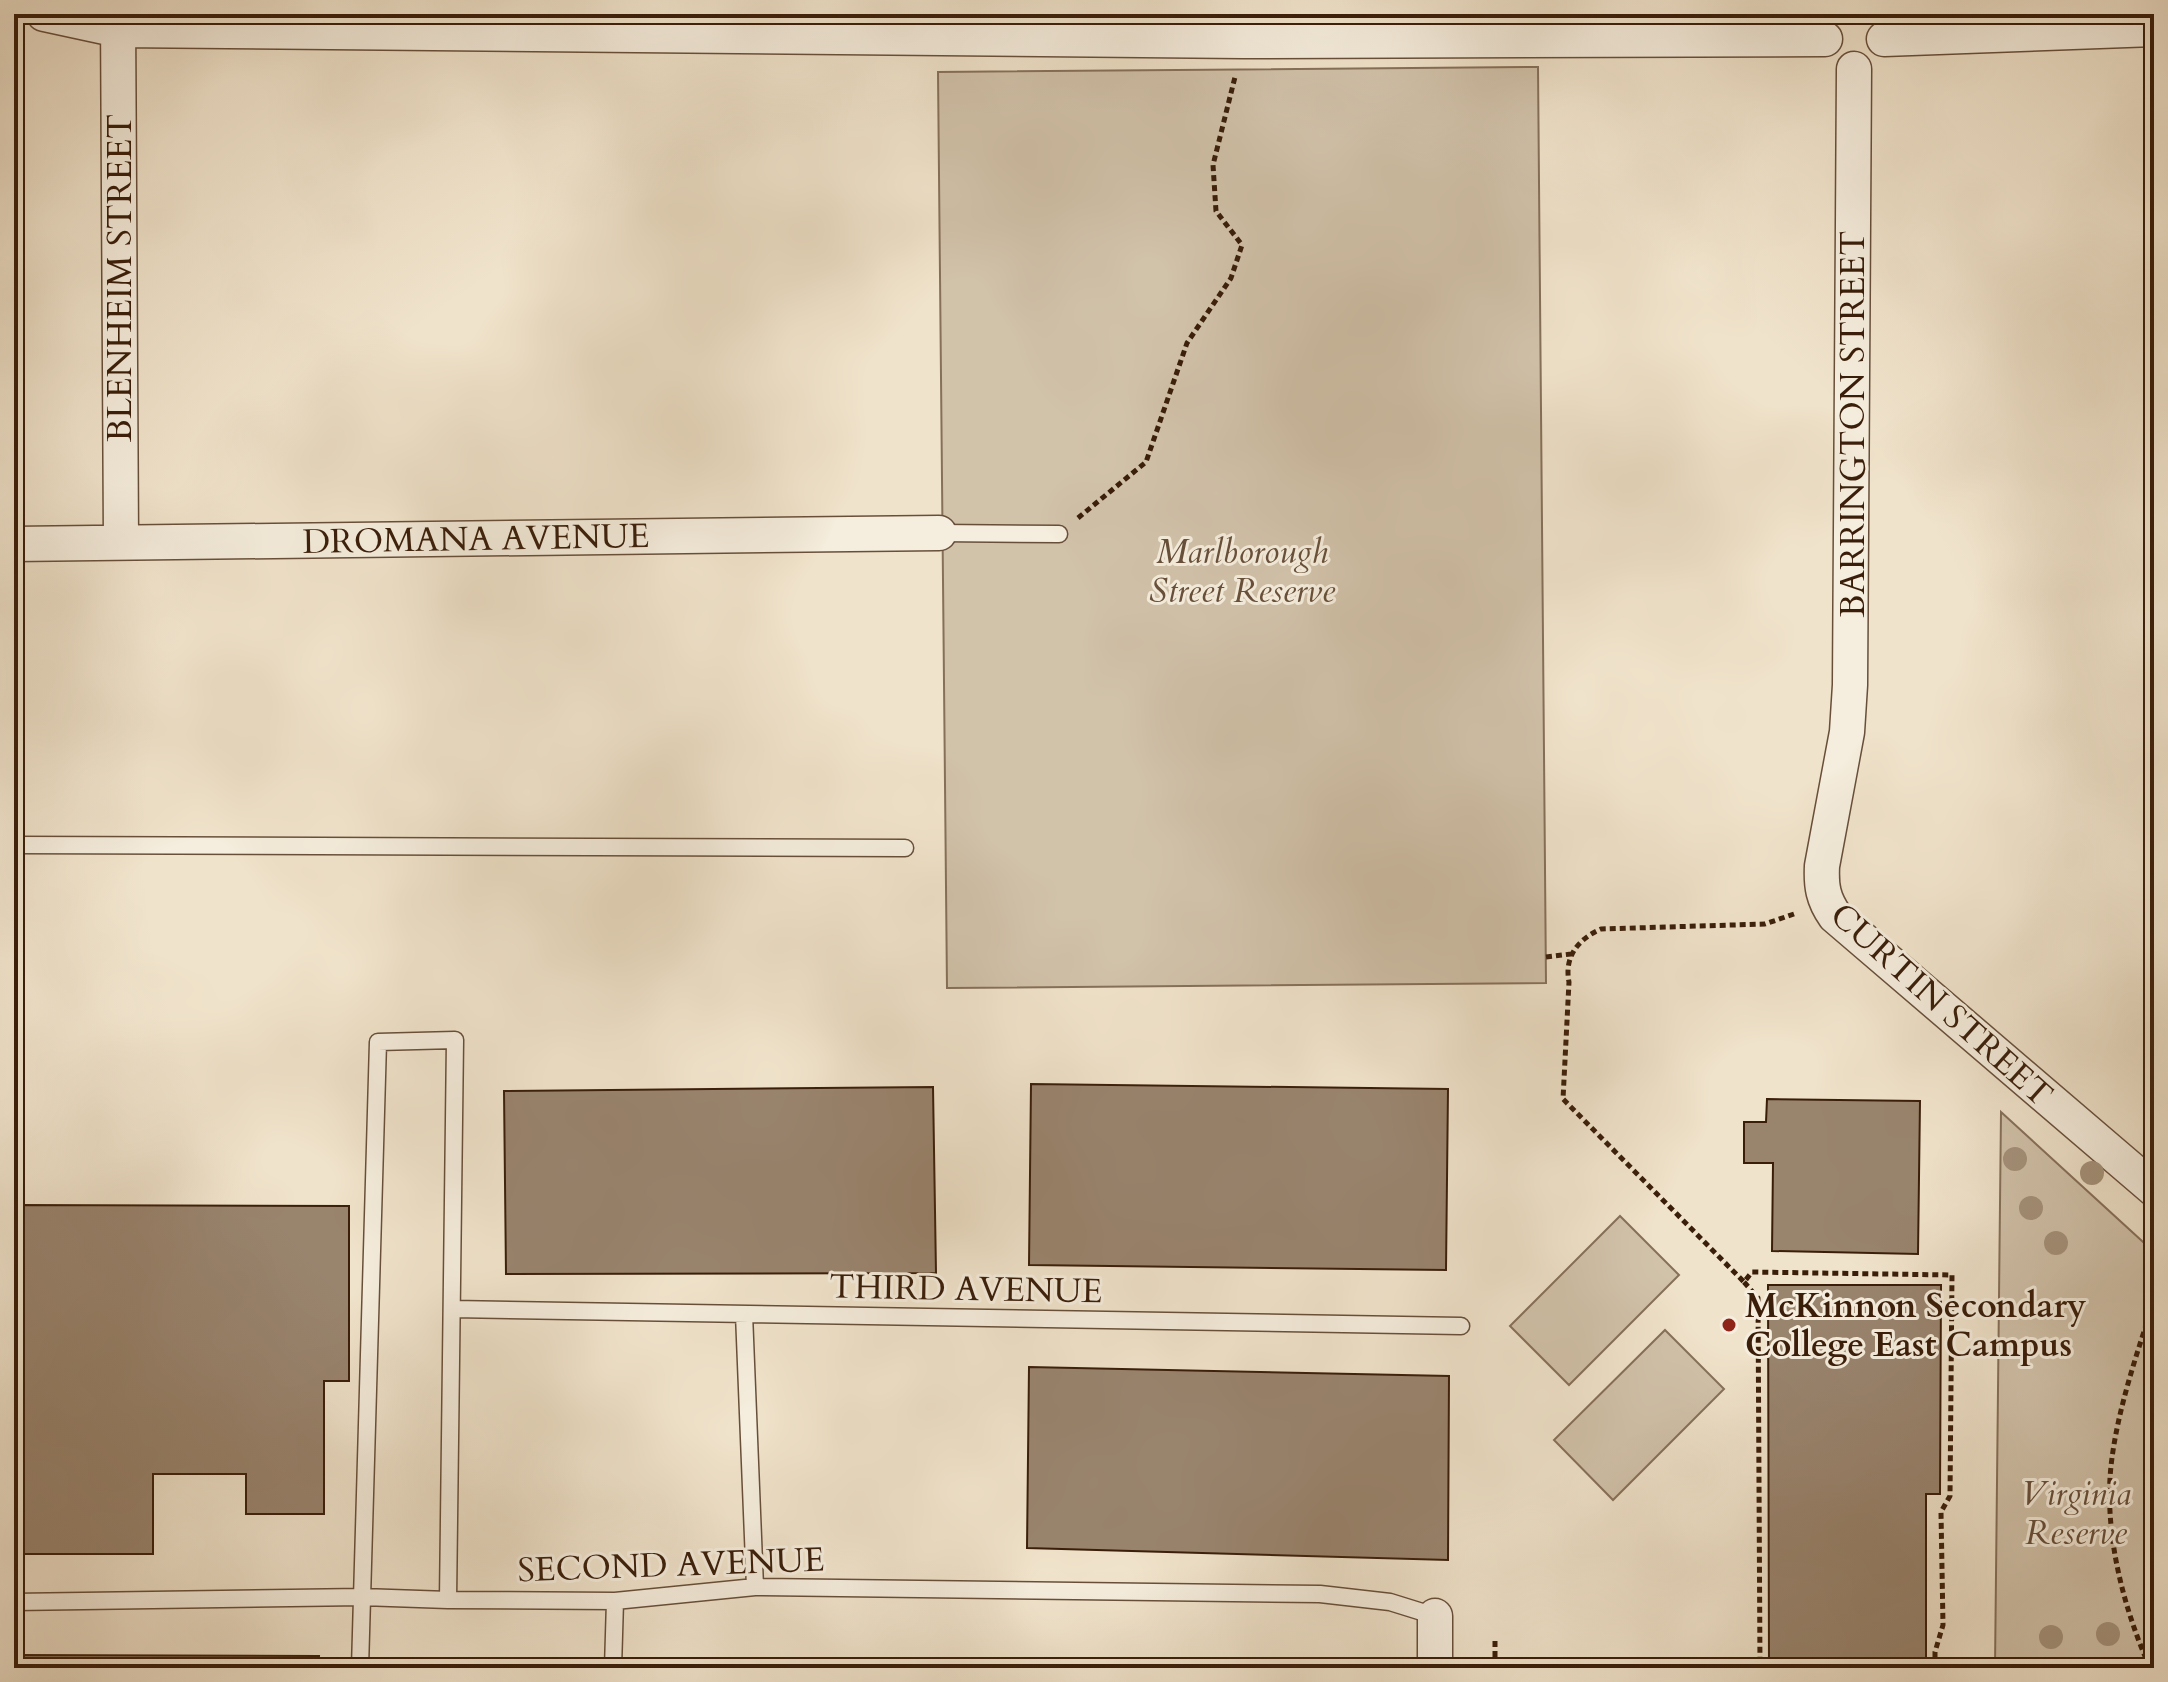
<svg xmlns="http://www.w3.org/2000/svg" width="2168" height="1682" viewBox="0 0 2168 1682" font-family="Cardo,serif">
	<rect width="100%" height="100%" fill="#f0e3cb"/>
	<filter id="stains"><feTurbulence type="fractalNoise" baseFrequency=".0025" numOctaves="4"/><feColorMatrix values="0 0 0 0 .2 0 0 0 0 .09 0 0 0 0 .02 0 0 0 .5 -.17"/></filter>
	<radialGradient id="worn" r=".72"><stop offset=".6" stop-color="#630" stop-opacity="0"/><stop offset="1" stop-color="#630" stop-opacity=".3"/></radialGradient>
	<path fill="#d1c2aa" stroke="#86705a" stroke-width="2" d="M1538 67 1546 983 947 988 938 72Z
		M2001 1112 2154 1252V1668H1995Z
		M1620 1216 1679 1275 1569 1385 1510 1326Z
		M1665 1330 1724 1389 1613 1500 1554 1440Z"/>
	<path fill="#99846e" stroke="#3a1e0a" stroke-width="2" d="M1031 1084 1448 1089 1446 1270 1029 1265Z
		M933 1087 936 1273 506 1274 504 1091Z
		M1767 1099 1920 1101 1918 1254 1772 1251 1773 1163H1744V1122H1766Z
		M14 1205 349 1206V1381H324V1514H246V1474H153V1554H14Z
		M1768 1285H1941L1940 1494H1926V1668H1769Z
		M1029 1367 1449 1376 1448 1560 1027 1548Z
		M14 1655 319 1656 318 1668H14Z"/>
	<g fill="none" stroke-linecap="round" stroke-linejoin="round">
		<defs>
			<path id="lane" d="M939 533 1059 534
				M14 845 905 848
				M453 1309 1461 1326
				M744 1314 755 1587
				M14 1602 362 1597 448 1600
				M360 1668 378 1042 455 1040 448 1600 615 1601 755 1587 1320 1594 1390 1602 1435 1616
				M613 1668 615 1601"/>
			<path id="street" d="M44 14 118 30 1243 41 1825 39
				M118 14 121 542
				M1884 39 2154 29
				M1854 69 1850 685 1847 732 1822 866C1821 886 1823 899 1835 916L2154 1189
				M14 544 939 533
				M1435 1616V1668"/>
		</defs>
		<use href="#lane" stroke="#684f3a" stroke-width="19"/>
		<use href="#street" stroke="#684f3a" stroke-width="37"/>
		<path stroke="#3a1e0a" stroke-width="5" stroke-dasharray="6 4" stroke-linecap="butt" d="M1078 518 1146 462 1187 343 1231 278 1242 245 1216 211 1213 165 1235 77
			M1794 914 1765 924 1601 929C1578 939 1564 957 1569 982L1563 1099 1744 1282 1752 1272 1952 1275 1950 1496 1941 1512 1943 1625 1935 1652V1668
			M1546 957 1571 954
			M1744 1282 1758 1298 1760 1668
			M1495 1641V1668
			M2150 1668C2123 1607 2104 1533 2111 1466 2117 1411 2137 1353 2154 1301"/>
		<use href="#lane" stroke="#f5eddd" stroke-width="16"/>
		<use href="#street" stroke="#f5eddd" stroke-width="34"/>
	</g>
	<g fill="#a5927b">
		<circle cx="2015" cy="1159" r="12"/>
		<circle cx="2092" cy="1173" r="12"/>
		<circle cx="2031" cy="1208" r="12"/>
		<circle cx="2056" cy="1243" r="12"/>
		<circle cx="2108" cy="1634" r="12"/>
		<circle cx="2051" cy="1637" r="12"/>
	</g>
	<circle fill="#8f2418" stroke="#f5eddd" stroke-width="3" cx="1729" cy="1325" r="8"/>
	<g text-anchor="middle" stroke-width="6" stroke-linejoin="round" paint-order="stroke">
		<g font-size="34" fill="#3a1e0a" stroke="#f5eddd">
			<text transform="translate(119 278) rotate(-90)" y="12">BLENHEIM STREET</text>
			<text transform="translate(1852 424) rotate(-90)" y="12">BARRINGTON STREET</text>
			<text transform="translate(476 538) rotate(-1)" y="12">DROMANA AVENUE</text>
			<text transform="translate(1942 1004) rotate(42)" y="12">CURTIN STREET</text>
			<text transform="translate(966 1288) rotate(1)" y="12">THIRD AVENUE</text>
			<text transform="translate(671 1564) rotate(-2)" y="12">SECOND AVENUE</text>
		</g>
		<g font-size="34" font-style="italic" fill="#674f3a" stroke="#f5eddd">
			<text x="1242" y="563">Marlborough<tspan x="1242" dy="39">Street Reserve</tspan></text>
			<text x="2076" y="1505">Virginia<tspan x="2076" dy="39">Reserve</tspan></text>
		</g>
		<g font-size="34" font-weight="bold" fill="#3a1e0a" stroke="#f5eddd" text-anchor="start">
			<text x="1745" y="1317">McKinnon Secondary<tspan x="1745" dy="39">College East Campus</tspan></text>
		</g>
	</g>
	<rect width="2168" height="1682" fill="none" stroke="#f0e3cb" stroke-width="48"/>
	<rect x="16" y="16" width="2136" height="1650" fill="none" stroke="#3a1e0a" stroke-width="4"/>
	<rect x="24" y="24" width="2120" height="1634" fill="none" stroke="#3a1e0a" stroke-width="2"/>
	<rect width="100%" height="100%" filter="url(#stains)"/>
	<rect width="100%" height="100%" fill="url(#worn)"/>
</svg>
